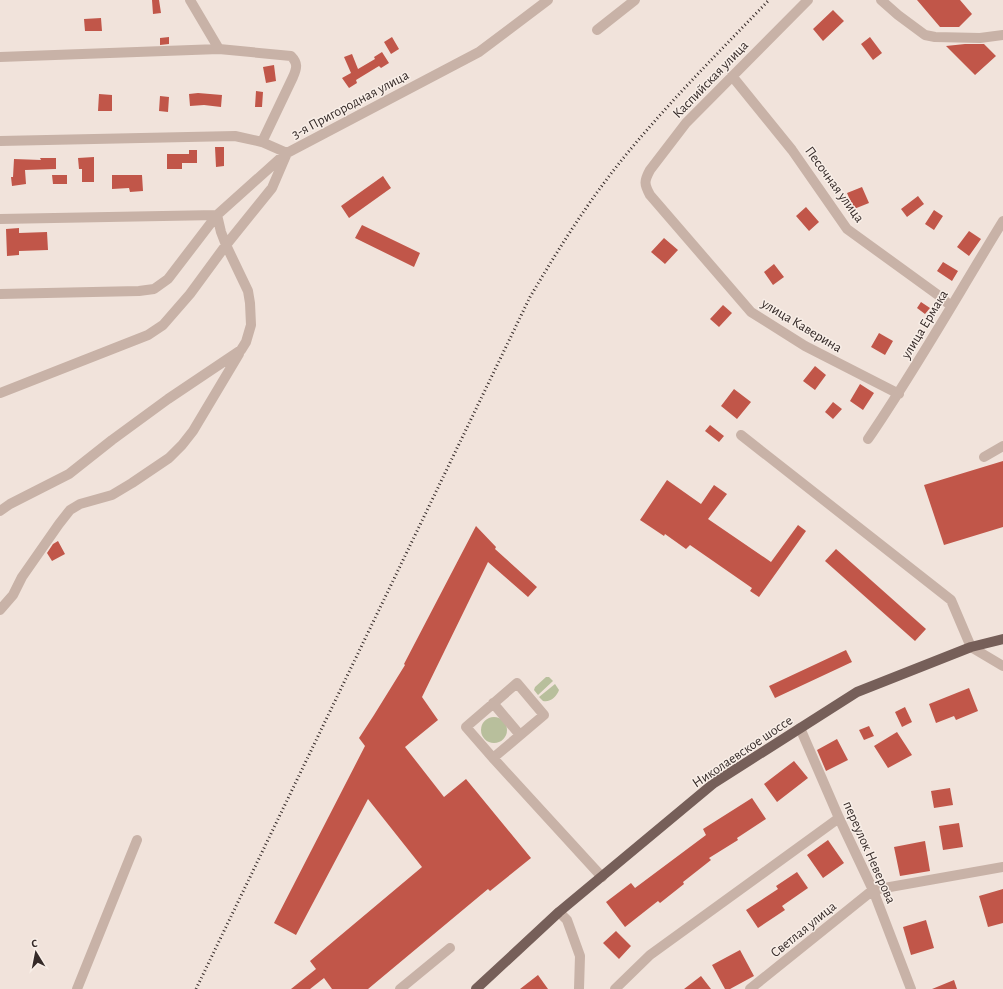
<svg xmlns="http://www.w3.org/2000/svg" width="1003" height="989" viewBox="0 0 1003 989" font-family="'Alegreya Sans',sans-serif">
	<rect width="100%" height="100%" fill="#f1e3db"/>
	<path fill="#b8bf9c" d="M546 677H549L553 681 538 695 534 690 535 687Z
		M555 684 559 690C557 696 550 703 543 701L539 697Z
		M481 730a13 13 0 1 1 26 0a13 13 0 1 1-26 0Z"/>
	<path fill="#c15649" d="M152 0H159L161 13 153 14Z
		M917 0H960L972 14 959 27H940Z
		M833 10 844 21 823 41 813 29Z
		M101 18 102 31H85L84 19Z
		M169 37V44L160 45V38Z
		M392 37 399 49 391 54 384 42Z
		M870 37 882 53 873 60 861 44Z
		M965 44H984L996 56 975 75 946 46Z
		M382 52 389 63 381 68 379 66 356 80 357 83 349 88 342 78 351 73 344 57 352 54 358 69 375 59 374 57Z
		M274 65 276 81 266 83 263 67Z
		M256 91 263 92 262 107H255Z
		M198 93 222 95 221 107 204 105 190 106 189 94Z
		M99 94 112 95V111H98Z
		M160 96 169 97 168 112 159 111Z
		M215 147H224V166L216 167Z
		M189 150H197V163H182V169H167V154H189Z
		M94 157V182H82V169H79L78 158Z
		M40 158H56V169L25 170 26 184 12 186 11 177H13L14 159 41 160Z
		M52 175H67V184H53Z
		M112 175H142L143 191 130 192 129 188 112 189Z
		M383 176 391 188 349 218 341 206Z
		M862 187 869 203 854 209 847 193Z
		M918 196 924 204 907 217 901 209Z
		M806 207 819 222 809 231 796 216Z
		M934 210 943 216 934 230 925 224Z
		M362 225 420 253 414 267 355 238Z
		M19 228V233L47 232 48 250 19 251V255L7 256 6 229Z
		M969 231 981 239 969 256 957 247Z
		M664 238 678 250 665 264 651 252Z
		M943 262 958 271 952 281 937 271Z
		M774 264 784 277 773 285 764 272Z
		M921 302 930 308 925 314 917 308Z
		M723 305 732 313 719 327 710 319Z
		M879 333 893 341 885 355 871 347Z
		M815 366 826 375 815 390 803 381Z
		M860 384 874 393 863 410 850 401Z
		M734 389 751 402 737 419 721 406Z
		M833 402 842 409 833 419 825 412Z
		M710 425 724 436 719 442 705 431Z
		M1003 461V527L944 545 924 485Z
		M667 480 701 504 714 485 727 494 708 519 771 562 798 525 806 531 759 597 750 591 752 588 690 545 686 549 665 534 664 536 640 520Z
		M476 526 496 547 495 549 537 587 528 597 488 562 422 697 438 720 405 747 444 797 466 779 531 858 490 891 488 889 368 989H332L324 978 310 989H291L316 969 310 961 422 867 368 799 296 935 274 923 365 746 359 738 374 715 405 665 404 664Z
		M58 541 65 554 52 561 47 553 53 544Z
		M836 549 926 629 915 641 825 561Z
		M846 650 852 662 775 698 769 686Z
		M969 688 978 711 956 720 954 716 936 723 929 704Z
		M905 707 912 722 902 727 895 712Z
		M869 726 874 736 864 740 859 730Z
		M897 732 912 755 888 768 874 746Z
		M837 739 848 760 826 771 817 750Z
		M794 761 808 778 777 802 764 784Z
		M950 788 953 805 934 808 931 791Z
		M752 798 766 819 737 838 738 840 709 858 711 860 683 882 684 884 660 903 658 901 625 927 606 902 631 883 635 888 706 835 703 829Z
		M959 823 963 847 943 850 939 826Z
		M828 840 844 863 823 878 807 855Z
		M925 841 930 871 900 876 894 847Z
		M797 872 808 888 782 906 785 910 758 928 746 910 778 889 776 886Z
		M1003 889V923L988 927 979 896Z
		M926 920 934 948 911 955 903 927Z
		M616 931 631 946 619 959 603 943Z
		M740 950 754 976 730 989H725L712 965Z
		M538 975 548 989H520Z
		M701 976 711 989H684Z
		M954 980 957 989H932Z"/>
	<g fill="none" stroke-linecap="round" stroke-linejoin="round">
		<path stroke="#c8b2a7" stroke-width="10" d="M808 0 686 123 650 170C644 181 644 184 650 195L751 312 805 346 899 394
			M881 0 898 15 925 35 935 37 980 38 1003 35
			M597 30 635 0
			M219 49 291 56C298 63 297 68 293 77L262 142
			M0 57 219 49 190 0
			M732 76 792 150 847 229 938 295 951 306
			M0 141 235 136 262 142 287 153 479 52 548 0
			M0 219 217 215 221 232 226 245 248 291 250 303 251 325 246 342 241 350 168 399 112 440 69 474 10 504 0 511
			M0 294 139 291 154 289 168 279 217 215 284 155
			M0 393 148 335 163 325 190 294 226 245 272 188 287 153
			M741 435 951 600 971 647 1003 666
			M868 439C916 369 958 294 1003 221
			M984 457 1003 446
			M0 610 13 595 22 577 59 524 70 510 80 504 112 495 132 483 169 458 182 445 193 431 239 354
			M493 703 520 735
			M800 728 839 818 873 890 911 989
			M493 758 544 715 517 683 466 727 493 758 602 877
			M559 912 567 920 580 956 579 989
			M77 989 137 840
			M400 989 450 948
			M615 989 650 955 839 818
			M750 989 873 890 1003 867"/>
		<path stroke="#765f59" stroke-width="10" d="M476 989 559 912 714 783 857 692 971 647 1003 639"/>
		<path stroke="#352a28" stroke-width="3" stroke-dasharray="1 3" stroke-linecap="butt" d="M196 989 530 297C559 248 589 200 625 156 670 101 720 51 769 0"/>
	</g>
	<g text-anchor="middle" stroke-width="3" stroke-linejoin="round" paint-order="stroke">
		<g font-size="14" fill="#352a28" stroke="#f8eee7">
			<text transform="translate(710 79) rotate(-46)" y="5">Каспийская улица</text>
			<text transform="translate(350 104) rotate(-28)" y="5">3-я Пригородная улица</text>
			<text transform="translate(835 184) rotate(54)" y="5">Песочная улица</text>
			<text transform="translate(924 324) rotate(-59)" y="5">улица Ермака</text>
			<text transform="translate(802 325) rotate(31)" y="5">улица Каверина</text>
			<text transform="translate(742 751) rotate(-34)" y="5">Николаевское шоссе</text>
			<text transform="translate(870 852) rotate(66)" y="5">переулок Неверова</text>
			<text transform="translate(803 929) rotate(-39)" y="5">Светлая улица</text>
		</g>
	</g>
	<g transform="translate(36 953) rotate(350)" stroke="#f8eee7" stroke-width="3" paint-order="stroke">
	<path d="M0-3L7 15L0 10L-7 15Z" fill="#352a28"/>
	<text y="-6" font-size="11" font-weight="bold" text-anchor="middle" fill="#352a28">С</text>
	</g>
</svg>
